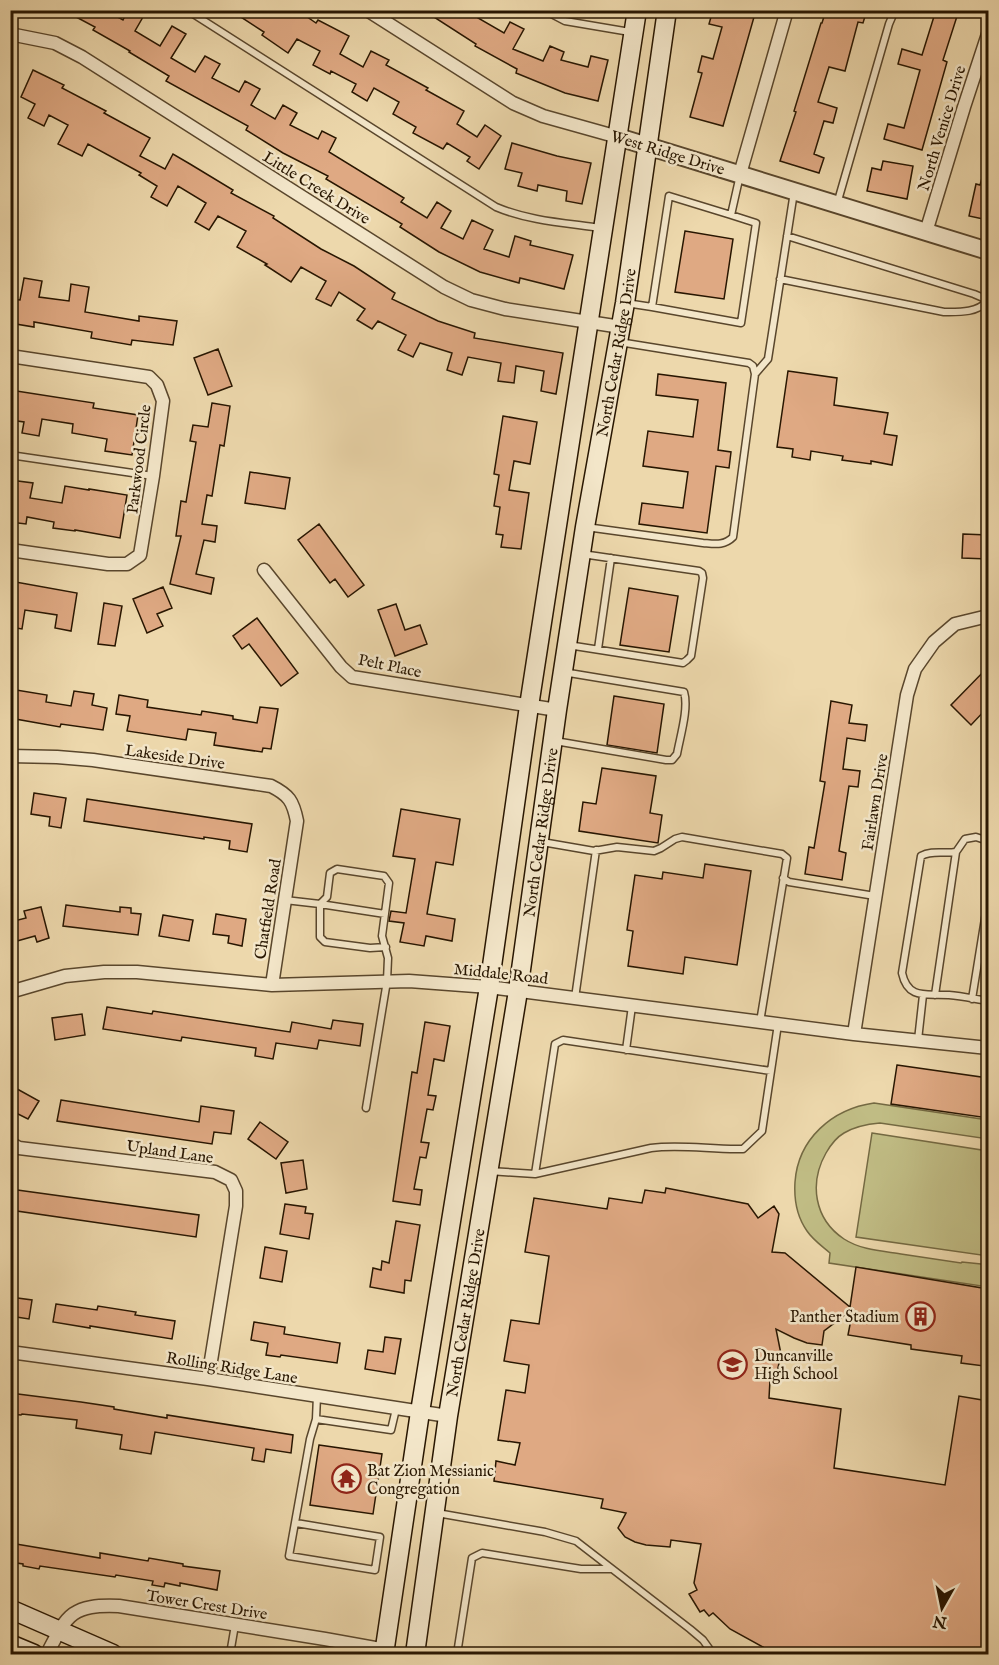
<svg xmlns="http://www.w3.org/2000/svg" width="999" height="1665" viewBox="0 0 999 1665" font-family="'IM FELL English',serif">
	<rect width="100%" height="100%" fill="#edd8ac"/>
	<filter id="stains"><feTurbulence type="fractalNoise" baseFrequency=".00333" numOctaves="4"/><feColorMatrix values="0 0 0 0 .2 0 0 0 0 .09 0 0 0 0 .02 0 0 0 .5 -.17"/></filter>
	<radialGradient id="worn" r=".72"><stop offset=".6" stop-color="#630" stop-opacity="0"/><stop offset="1" stop-color="#630" stop-opacity=".3"/></radialGradient>
	<path fill="#c0bc84" stroke="#746942" stroke-width="1.5" d="M874 1103 988 1120V1139L880 1123C868 1124 854 1127 844 1133 837 1137 830 1146 826 1153 809 1183 814 1219 844 1239 861 1250 882 1251 901 1254 921 1257 941 1260 961 1263L962 1262 981 1264 985 1268 988 1269V1287L829 1263 830 1253C822 1246 813 1240 807 1231 797 1217 794 1198 795 1182 798 1139 832 1109 874 1103Z
		M872 1133 988 1151V1256L856 1237Z"/>
	<path fill="#dfa983" stroke="#281601" stroke-width="1.5" d="M63 10H105L123 20 128 10H147L135 31 160 46 172 26 186 34 171 58 195 72 205 56 220 64 212 78 239 92 245 81 260 89 251 105 275 119 283 105 297 113 290 125 318 139 322 131 336 138 329 152 404 198 401 202 427 218 437 202 451 211 441 228 463 239 472 220 493 230 484 249 509 257 515 236 531 241 530 245 573 255 564 289 520 278 519 283 480 272 439 252 400 227 402 224 326 179 328 176 283 153 246 130 248 126 166 81 169 76 129 52 130 51 93 30 95 27Z
		M230 10H297L316 23 318 20 349 36 340 54 363 67 371 51 389 60 386 65 428 88 426 90 464 111 457 124 477 137 485 125 501 136 479 169 467 161 470 157 447 143 443 149 413 133 416 127 393 114 399 102 374 88 367 101 352 92 356 84 331 71 330 74 313 65 320 51 297 39 288 53 262 35 264 32Z
		M423 10H482L478 18 504 33 510 22 524 29 513 49 543 61 550 46 564 52 561 60 588 67 591 56 608 60 598 101 565 93 516 73 517 69 475 46 476 44Z
		M713 10H756L723 126 690 117 702 73 698 72 702 56 713 59 722 27 709 24Z
		M826 10H867L863 23 858 22 845 71 829 67 818 102 837 108 833 123 824 121 814 154 824 158 819 173 780 161 796 112 794 111 821 23H822Z
		M936 10H959L943 60 947 62 922 150 884 139 888 124 904 128 920 70 898 64 902 49 922 55Z
		M33 70 64 85 62 88 106 111 104 113 150 138 140 156 165 169 173 154 190 164 233 190 231 193 274 216 273 218 321 249 354 266 395 293 392 299 438 321 475 333 474 338 563 353 556 394 541 391 544 371 516 366 514 383 498 381 501 363 468 357 462 375 447 370 452 353 420 343 413 357 398 350 406 335 378 321 372 329 357 320 365 309 339 292 331 306 316 299 326 281 301 267 291 282 265 265 267 264 237 247 246 231 218 216 209 230 195 222 206 203 178 186 167 206 151 197 157 186 139 175 141 173 88 144 82 156 58 144 68 125 49 115 44 126 28 118 35 104 21 97Z
		M512 143 557 156 591 163 582 204 566 201 567 191 538 185 537 191 518 186 522 173 505 169Z
		M883 161 913 166 907 199 867 191 872 168 881 170Z
		M986 164 988 165V220L969 216 976 184 980 185Z
		M685 231 733 239 724 299 675 292Z
		M24 278 42 281 39 297 69 301 71 284 89 287 85 312 139 321V316L177 321 173 345 132 340 131 345 91 338 92 332 34 322V327L10 323V299L20 300Z
		M218 349 232 386 208 395 194 358Z
		M788 371 837 378 834 405 888 413 884 434 897 436 892 465 871 461V464L842 460 843 456 811 451 810 460 792 457 793 449 777 447Z
		M658 374 726 383 718 450 731 452 729 468 716 466 707 533 639 524 642 503 683 508 688 472 643 466 648 431 693 437 698 400 656 395Z
		M10 390 94 403 93 408 138 415 132 455 105 451 107 439 72 433 73 424 42 419 39 436 22 433 24 422 10 420Z
		M212 403 230 406 224 446 220 445 212 496 207 495 202 524 217 526 215 542 204 540 196 574 214 578 211 594 170 584 181 536H176L181 501 186 502 196 442 190 441 193 425 208 427Z
		M503 416 537 422 530 464 514 461 509 490 529 493 521 549 501 547 503 535 496 534 500 507 494 506 499 475 494 474Z
		M250 472 290 478 285 509 245 503Z
		M10 480 33 483 30 498 62 503 65 486 89 490V489L127 495 120 538 75 530V531L53 528 54 522 27 517 26 524 10 522Z
		M319 524 364 585 348 597 335 579 330 583 298 540Z
		M963 534 988 535V559L962 558Z
		M10 581 77 593 71 631 55 628 57 615 25 610 22 629 10 627Z
		M163 587 172 608 157 614 163 626 147 633 133 599Z
		M629 588 678 596 669 652 620 645Z
		M104 603 122 606 115 646 98 644Z
		M396 604 405 630 420 625 427 644 395 656 378 610Z
		M257 618 298 673 281 686 249 644 242 649 233 636Z
		M988 667V707L971 725 951 705Z
		M10 689 47 695 46 702 71 706 74 691 94 694 92 705 107 708 103 730 61 724 60 727 10 718Z
		M119 695 148 700 147 707 201 715 202 711 233 716V719L257 723 260 707 278 709 271 749 263 748 262 752 214 745 216 733 188 729 186 740 127 731 130 716 116 714Z
		M614 696 664 704 657 753 607 745Z
		M831 701 852 705 849 723 867 725 865 741 847 738 843 769 860 771 858 787 849 786 839 851 846 853 842 880 805 874 809 847 814 848 825 782 820 781Z
		M602 768 656 776 650 813 662 815 658 843 579 831 583 802 596 804Z
		M34 793 66 798 61 828 49 826 50 817 31 814Z
		M87 799 252 824 247 852 229 849 230 841 204 837V839L84 821Z
		M401 809 460 819 453 865 436 862 427 914 455 919 452 941 426 936 424 946 400 942 404 923 389 921 391 911 406 913 415 859 393 856Z
		M705 864 751 871 737 965 685 957 683 974 628 966 633 931 627 930 635 875 662 879 663 872 703 878Z
		M66 905 120 912V907L131 908V913L141 914 138 935 63 926Z
		M41 907 49 938 37 942 35 936 10 943V922L26 918 24 911Z
		M216 914 246 919 242 946 228 943 229 936 213 934Z
		M163 915 193 920 189 941 159 936Z
		M107 1007 152 1014 153 1011 290 1032 292 1022 331 1029 333 1020 363 1024 360 1046 319 1040 317 1049 276 1043 273 1059 255 1056 256 1048 182 1037 181 1041 103 1029Z
		M82 1014 85 1035 55 1040 52 1018Z
		M425 1022 450 1026 444 1061 434 1059 428 1095 436 1096 433 1110 427 1109 421 1142 429 1143 426 1158 420 1157 414 1189 422 1190 420 1205 393 1201 412 1072 417 1073Z
		M897 1065 988 1078V1118L891 1104Z
		M10 1085 39 1101 28 1119 10 1110Z
		M61 1100 199 1122 201 1106 234 1111 231 1134 214 1132 212 1144 57 1121Z
		M260 1122 288 1142 276 1159 248 1139Z
		M303 1160 307 1189 286 1193 281 1163Z
		M666 1188 748 1204 758 1218 774 1206 779 1214 772 1252 785 1253 850 1307 856 1267 988 1289V1357H985L984 1366 961 1363 962 1356 911 1349V1345L848 1335 853 1309 824 1331 822 1345 807 1343 794 1338 776 1329 781 1354 776 1377 770 1380 769 1398 841 1409 834 1468 945 1485 959 1396 988 1401V1654H766L759 1652 763 1647 730 1629 713 1613 709 1616 704 1610 700 1612 689 1594 697 1590 694 1583 701 1544 671 1540 670 1547 646 1545 635 1542 625 1537 618 1528 626 1513 601 1508 603 1499 494 1481 496 1461 515 1465 520 1443 498 1440 506 1390 525 1393 529 1365 504 1361 511 1320 539 1324 549 1256 525 1252 534 1198 607 1209 609 1198 642 1203 645 1190 665 1193Z
		M10 1189 199 1215 196 1237 10 1210Z
		M285 1204 306 1207 305 1213 313 1214 309 1239 280 1234Z
		M396 1221 420 1225 411 1281 405 1280 404 1293 370 1287 373 1268 381 1270 382 1261 389 1263Z
		M265 1247 287 1251 282 1282 260 1278Z
		M10 1297 32 1300 29 1319 10 1316Z
		M56 1304 97 1310 98 1306 136 1312 135 1315 175 1321 172 1339 90 1326V1328L53 1322Z
		M254 1322 285 1327 284 1334 340 1343 337 1363 281 1355 280 1357 266 1355 268 1343 251 1340Z
		M385 1337 401 1339 395 1374 365 1369 368 1350 383 1352Z
		M10 1393 81 1402 114 1407V1409L167 1418V1415L293 1435 291 1453 266 1449 264 1462 252 1460 254 1448 155 1432 151 1454 120 1449 122 1435 76 1428 77 1420 22 1414 21 1415 10 1414Z
		M319 1445 382 1454 373 1514 310 1505Z
		M10 1543 100 1558V1553L148 1561 149 1558 183 1564V1566L220 1571 217 1590 180 1583V1586L165 1583 164 1587 152 1585 153 1581 116 1575 115 1577 40 1566 39 1569 23 1566V1564L10 1562Z"/>
	<g fill="none" stroke-linecap="round" stroke-linejoin="round">
		<defs>
			<path id="service" d="M187 10 496 207C529 221 567 223 601 228
				M544 10 565 21 630 32
				M837 204 889 24 895 10
				M731 215 756 223 741 323 652 307 669 196 731 215 740 175
				M787 236 974 294 988 300
				M780 279 944 312C960 312 976 313 988 301
				M626 303 652 307
				M755 374 768 359 794 192
				M10 455 153 476
				M586 527 703 543C715 544 724 546 733 537L755 374 753 366 749 363 619 342
				M568 645 683 663 687 660 691 656 703 578 702 573 699 571 582 554
				M598 649 611 558
				M555 741 666 760H672L677 754C680 737 689 708 684 692L563 672
				M988 841 976 837 965 839 956 852C944 854 932 850 921 856L902 973C908 1001 928 993 949 995 962 996 975 999 988 1001
				M542 842 594 851 617 847 654 851 661 848 675 839 682 837 782 854 787 858 760 1022
				M783 878 789 882 875 896
				M285 900 320 904 327 897 330 873 337 869 384 876 389 883 382 936 388 958 387 981 366 1108
				M385 914 320 904V937L325 942 370 948 386 947
				M935 995 956 852
				M575 998 596 850
				M972 999 988 900
				M918 1040 923 995
				M626 1050 632 1006
				M489 1171 535 1174 651 1148C682 1144 712 1150 743 1149L762 1131 778 1024
				M535 1174 555 1044 563 1040 771 1071
				M317 1396 316 1419 391 1430 396 1409
				M437 1513 545 1532 576 1541 690 1629 703 1640 713 1654
				M296 1523 380 1537 375 1570 289 1556 310 1439 316 1419
				M230 1654 235 1625
				M457 1654 472 1558 482 1553 581 1569H612"/>
			<path id="minor" d="M367 10 513 103 543 116 618 137
				M10 34 55 43 82 57 444 287 471 300 505 309 621 327
				M740 174 787 10
				M926 232 964 107 988 34
				M10 356 149 377 157 385 163 401 153 476 140 555 127 564H108L10 550
				M264 570 341 667 352 677 557 710
				M10 756 57 757 93 760 271 786C289 795 293 801 297 821L272 985
				M10 992 65 976 104 972H137L272 985 409 981 489 987 854 1034 988 1048
				M854 1034 907 695 915 669 934 642 955 624 988 616
				M10 1143 19 1148 215 1172 231 1180 236 1191V1206L208 1379
				M10 1352 208 1379 448 1416
				M47 1654C67 1615 71 1604 119 1606L325 1639 386 1650"/>
			<path id="tertiary" d="M618 137 988 251"/>
			<g id="secondary">
				<path d="M10 1609 113 1654"/>
				<path d="M10 1644 34 1654"/>
				<path d="M384 1654 420 1412 489 987 529 706 637 10"/>
				<path id="s1" d="M415 1654 448 1416 518 991 557 710 585 527 625 303 667 10"/>
			</g>
		</defs>
		<use href="#service" stroke="#59462c" stroke-width="9"/>
		<use href="#minor" stroke="#59462c" stroke-width="15"/>
		<use href="#tertiary" stroke="#59462c" stroke-width="20"/>
		<use href="#secondary" stroke="#281601" stroke-width="21"/>
		<use href="#service" stroke="#f3e6c9" stroke-width="6"/>
		<use href="#minor" stroke="#f3e6c9" stroke-width="12"/>
		<use href="#tertiary" stroke="#f3e6c9" stroke-width="16"/>
		<use href="#secondary" stroke="#f3e6c9" stroke-width="18"/>
	</g>
	<defs>
		<symbol id="building-ring" viewBox="-11 -11 22 22"><circle r="9.5" fill="#f3e6c9" stroke="#8f2418" stroke-width="1.5"/><path d="M-4-6H4V6H1V3H-1V6H-4ZM-2.5-4.3h1.7v1.8h-1.7ZM.8-4.3h1.7v1.8H.8ZM-2.5-1h1.7V.8h-1.7ZM.8-1h1.7V.8H.8Z" fill="#8f2418"/></symbol>
		<symbol id="school-ring" viewBox="-11 -11 22 22"><circle r="9.5" fill="#f3e6c9" stroke="#8f2418" stroke-width="1.5"/><path d="M0-5L7-2L0 1L-7-2ZM-4 1L0 2.5L4 1V4Q0 6-4 4Z" fill="#8f2418"/></symbol>
		<symbol id="temple-ring" viewBox="-11 -11 22 22"><circle r="9.5" fill="#f3e6c9" stroke="#8f2418" stroke-width="1.5"/><path d="M0-6L5-2H3V0L6.5 2.5H4V6H1.5V3h-3V6H-4V2.5H-6.5L-3 0V-2H-5Z" fill="#8f2418"/></symbol>
	</defs>
	<g fill-rule="evenodd">
		<use href="#building-ring" x="904" y="1300" width="33" height="33"/>
		<use href="#school-ring" x="716" y="1348" width="33" height="33"/>
		<use href="#temple-ring" x="330" y="1462" width="33" height="33"/>
	</g>
	<g text-anchor="middle" stroke-width="5" stroke-linejoin="round" paint-order="stroke">
		<g font-size="16" fill="#281601" stroke="#f3e6c9">
			<text transform="translate(941 128) rotate(-73)" y="6">North Venice Drive</text>
			<text transform="translate(668 152) rotate(17)" y="6">West Ridge Drive</text>
			<text transform="translate(317 187) rotate(32)" y="6">Little Creek Drive</text>
			<text dy="6" stroke="none"><textPath href="#s1" startOffset="1317">North Cedar Ridge Drive</textPath></text>
			<text transform="translate(138 459) rotate(-83)" y="6">Parkwood Circle</text>
			<text transform="translate(390 665) rotate(12)" y="6">Pelt Place</text>
			<text transform="translate(175 756) rotate(8)" y="6">Lakeside Drive</text>
			<text transform="translate(874 802) rotate(-81)" y="6">Fairlawn Drive</text>
			<text dy="6" stroke="none"><textPath href="#s1" startOffset="831">North Cedar Ridge Drive</textPath></text>
			<text transform="translate(267 909) rotate(-81)" y="6">Chatfield Road</text>
			<text transform="translate(501 973) rotate(6)" y="6">Middale Road</text>
			<text transform="translate(170 1151) rotate(8)" y="6">Upland Lane</text>
			<text dy="6" stroke="none"><textPath href="#s1" startOffset="345">North Cedar Ridge Drive</textPath></text>
			<text transform="translate(232 1367) rotate(9)" y="6">Rolling Ridge Lane</text>
			<text transform="translate(207 1604) rotate(9)" y="6">Tower Crest Drive</text>
		</g>
		<g font-size="16" fill="#281601" stroke="#f3e6c9" text-anchor="start">
			<text x="899" y="1322" text-anchor="end">Panther Stadium</text>
			<text x="754" y="1361">Duncanville<tspan x="754" dy="18">High School</tspan></text>
			<text x="367" y="1476">Bat Zion Messianic<tspan x="367" dy="18">Congregation</tspan></text>
		</g>
	</g>
	<rect width="999" height="1665" fill="none" stroke="#edd8ac" stroke-width="36"/>
	<rect x="12" y="12" width="975" height="1641" fill="none" stroke="#281601" stroke-width="3"/>
	<rect x="18" y="18" width="963" height="1629" fill="none" stroke="#281601" stroke-width="1.5"/>
	<g transform="translate(942 1608) rotate(189)" stroke="#f3e6c9" stroke-width="4.5" paint-order="stroke">
	<path d="M0-4.5L10 22L0 15L-10 22Z" fill="#281601"/>
	<text y="-9" font-size="16" font-weight="bold" text-anchor="middle" fill="#281601">N</text>
	</g>
	<rect width="100%" height="100%" filter="url(#stains)"/>
	<rect width="100%" height="100%" fill="url(#worn)"/>
</svg>
